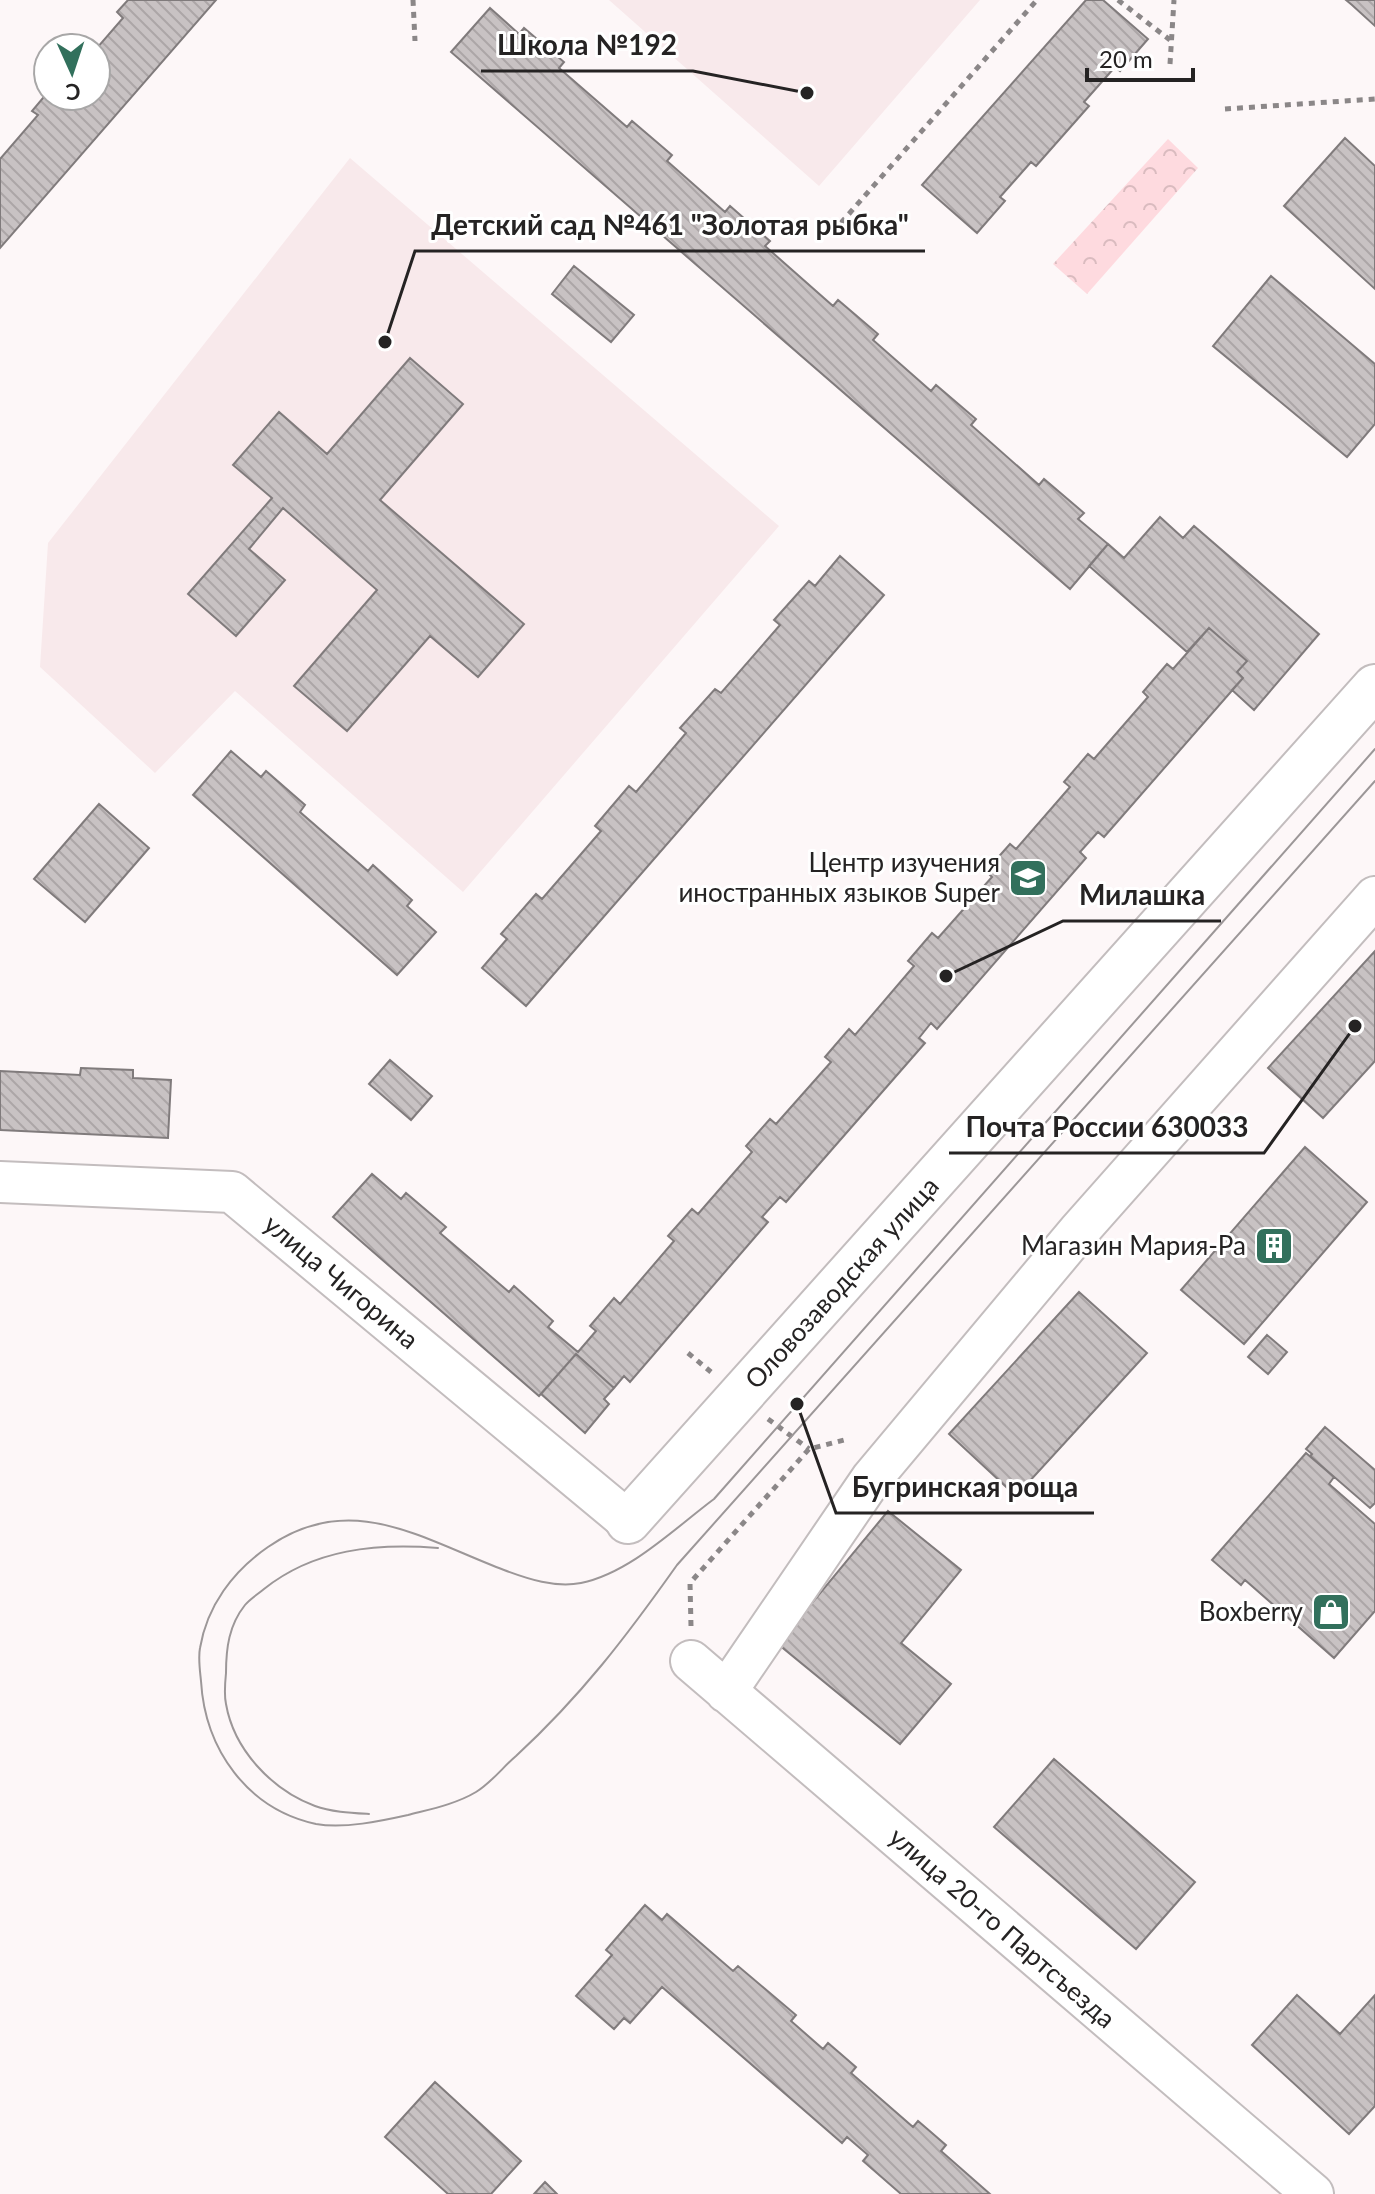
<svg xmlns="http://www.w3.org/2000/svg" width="1375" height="2194" viewBox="0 0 1375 2194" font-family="Lato,sans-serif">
	<defs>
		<pattern id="forest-crowns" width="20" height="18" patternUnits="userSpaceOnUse" patternTransform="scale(2)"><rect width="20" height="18" fill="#fedadf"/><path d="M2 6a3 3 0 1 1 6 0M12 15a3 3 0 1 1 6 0" fill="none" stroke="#dabbbf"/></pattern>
		<pattern id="building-back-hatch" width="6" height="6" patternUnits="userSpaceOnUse" patternTransform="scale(2)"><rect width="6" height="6" fill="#c8c2c3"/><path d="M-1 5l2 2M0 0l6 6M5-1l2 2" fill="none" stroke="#aca6a7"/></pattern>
	</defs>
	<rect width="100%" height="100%" fill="#fdf7f8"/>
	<path fill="#f8e9eb" d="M609 0H980L819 186Z
		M350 158 779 526 463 892 235 691 155 773 40 667 48 543Z"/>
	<path fill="url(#forest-crowns)" d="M1168 139 1198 168 1087 294 1053 264Z"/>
	<path fill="url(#building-back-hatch)" stroke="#807b7c" stroke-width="2" d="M128 0H216L0 248V159L38 115 32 111 48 92V96H96V49L123 18 117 12Z
		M1086 0H1103L1148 39 1120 71 1115 67 1084 102 1089 106 1036 166 1031 162 1016 179 1000 197 1005 201 977 233 922 185Z
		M1346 0H1375V26L1352 5Z
		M490 8 519 34 524 28 564 62 559 68 627 127 632 121 672 155 667 161 725 212 730 206 770 241 765 246 833 306 838 300 878 334 873 340 931 391 936 385 976 419 971 425 1039 485 1044 479 1084 513 1078 519 1108 544 1070 589 451 52Z
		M1345 138 1375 166V289L1284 206Z
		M574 266 634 315 611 342 552 294Z
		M1271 276 1375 364V424L1347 457 1213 346Z
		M410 358 463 404 380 500 524 624 478 677 430 636 347 731 294 686 377 590 283 508 249 549 285 580 236 636 188 594 272 498 233 465 279 412 327 454Z
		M1160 517 1183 538 1194 526 1319 634 1254 710 1232 690 1243 678 1237 672 1247 661 1209 628 1187 652 1089 566 1108 544 1124 558Z
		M840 556 884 595 526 1006 482 968 507 939 501 934 536 894 542 899 601 831 595 826 629 786 636 792 686 733 680 728 715 689 721 693 780 625 774 620 809 581 815 586Z
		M1209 628 1247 661 1237 672 1243 678 1104 837 1098 832 1080 852 1086 858 937 1029 931 1023 919 1038 925 1043 786 1202 780 1197 762 1217 768 1222 630 1382 624 1376 614 1388 576 1354 539 1396 333 1217 372 1174 401 1199 406 1193 446 1227 440 1233 509 1292 514 1286 553 1321 548 1327 578 1352 596 1331 590 1326 614 1298 620 1304 674 1241 668 1236 692 1209 698 1214 752 1152 746 1146 770 1119 776 1124 831 1062 825 1057 849 1029 855 1035 914 966 908 961 932 933 938 938 992 877 986 871 1010 844 1016 849 1070 787 1064 782 1088 754 1094 759 1148 697 1143 692 1167 664 1173 669Z
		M231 751 261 777 266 771 305 805 300 812 368 871 373 865 412 900 407 906 436 932 397 975 193 795Z
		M99 804 149 848 85 922 34 879Z
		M1375 951V1061L1323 1118 1268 1068Z
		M390 1060 432 1096 411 1120 369 1084Z
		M81 1068 133 1070V1078L171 1080 168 1138 0 1130V1071L80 1075Z
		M1305 1147 1367 1202 1244 1344 1181 1290Z
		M1079 1292 1147 1353 1016 1496 949 1434Z
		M1267 1335 1287 1352 1268 1374 1248 1357Z
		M576 1354 614 1388 604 1399 609 1404 585 1433 541 1394Z
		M1325 1427 1375 1470V1503L1370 1508 1310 1456 1312 1454 1306 1449Z
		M1306 1453 1334 1477 1329 1484 1375 1524V1611L1334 1658 1245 1580 1241 1585 1212 1560Z
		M888 1511 961 1570 901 1643 951 1684 900 1744 778 1644Z
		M1054 1759 1195 1882 1136 1949 994 1827Z
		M645 1905 662 1920 667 1914 733 1971 738 1966 796 2015 791 2021 823 2049 828 2043 856 2067 851 2073 913 2127 918 2121 946 2145 941 2151 990 2194H901L863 2161 868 2155 847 2137 842 2143 662 1987 630 2023 624 2018 614 2029 576 1996 612 1955 606 1950Z
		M1297 1995 1340 2034 1375 1995V2106L1349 2134 1252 2045Z
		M435 2082 521 2161 491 2194H448L385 2137Z
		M545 2182 557 2194H534Z"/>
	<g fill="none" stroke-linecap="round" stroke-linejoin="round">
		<defs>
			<path id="minor" d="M0 1182 232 1192 628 1521
				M691 1661 1313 2194
				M726 1692 872 1478 1078 1232 1375 897"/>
			<path id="tertiary" d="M628 1521 1375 687"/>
		</defs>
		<use href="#minor" stroke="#c3bdbe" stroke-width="44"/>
		<use href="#tertiary" stroke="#c3bdbe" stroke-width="48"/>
		<path stroke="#8b8788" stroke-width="5" stroke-dasharray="6 6" stroke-linecap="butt" d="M413 0 415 41
			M1118 0 1170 40
			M1170 64 1174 0
			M1225 109 1375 99
			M833 232 1037 0
			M688 1353 711 1372
			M768 1419 809 1449
			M691 1626 690 1583 809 1449 844 1440"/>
		<use href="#minor" stroke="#fff" stroke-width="40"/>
		<use href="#tertiary" stroke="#fff" stroke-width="44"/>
		<path stroke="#9c9798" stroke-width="2" d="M1375 749 714 1499C675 1528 630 1573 581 1583 555 1588 528 1579 504 1570 424 1540 351 1489 268 1547 233 1571 207 1606 200 1648 198 1658 200 1671 201 1681 205 1749 247 1809 316 1824 344 1829 381 1821 408 1815 431 1809 456 1804 476 1792 491 1783 503 1767 516 1756 581 1696 626 1637 677 1565L1375 781
			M369 1814C352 1813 331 1812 315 1806 272 1790 234 1750 226 1704 224 1695 225 1683 226 1673 226 1648 229 1625 245 1605 250 1599 258 1594 264 1589 314 1549 376 1543 438 1548"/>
	</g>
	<defs>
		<symbol id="school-square" viewBox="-11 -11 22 22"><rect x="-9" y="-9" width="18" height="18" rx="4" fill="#32705c" stroke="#fff"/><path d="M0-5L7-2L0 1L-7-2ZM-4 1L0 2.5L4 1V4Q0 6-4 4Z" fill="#fff"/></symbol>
		<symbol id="building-square" viewBox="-11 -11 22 22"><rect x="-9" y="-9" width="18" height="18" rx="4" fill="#32705c" stroke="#fff"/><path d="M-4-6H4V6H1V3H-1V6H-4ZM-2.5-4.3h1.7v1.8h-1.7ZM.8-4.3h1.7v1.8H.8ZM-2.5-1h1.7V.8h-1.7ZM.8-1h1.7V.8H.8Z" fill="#fff"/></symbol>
		<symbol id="shop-square" viewBox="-11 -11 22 22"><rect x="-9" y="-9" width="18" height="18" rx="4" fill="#32705c" stroke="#fff"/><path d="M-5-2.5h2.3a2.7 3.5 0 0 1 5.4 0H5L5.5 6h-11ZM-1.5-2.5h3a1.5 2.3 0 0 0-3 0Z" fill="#fff"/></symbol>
	</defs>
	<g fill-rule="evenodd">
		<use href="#school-square" x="1006" y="856" width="44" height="44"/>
		<use href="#building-square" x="1252" y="1224" width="44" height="44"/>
		<use href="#shop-square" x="1309" y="1590" width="44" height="44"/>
	</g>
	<g text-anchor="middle" stroke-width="6" stroke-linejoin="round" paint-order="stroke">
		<g font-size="26" fill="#252323" stroke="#fff" text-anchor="end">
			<text x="1000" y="872">Центр изучения<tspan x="1000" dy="30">иностранных языков Super</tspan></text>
			<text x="1246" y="1255">Магазин Мария-Ра</text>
			<text x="1303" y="1621">Boxberry</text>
		</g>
		<g font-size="26" fill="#252323" stroke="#fff">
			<text transform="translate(341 1282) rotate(40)" y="9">улица Чигорина</text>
			<text transform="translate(842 1283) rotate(-48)" y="9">Оловозаводская улица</text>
			<text transform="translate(1002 1928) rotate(41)" y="9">улица 20-го Партсъезда</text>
		</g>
	</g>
	<path fill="none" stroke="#252323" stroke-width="3" d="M807 93L693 71H481M385 342L415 251H925M946 976L1063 921H1221M1355 1026L1264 1153H949M797 1404L836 1513H1094"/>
	<g fill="#252323" stroke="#fff" stroke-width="3">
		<circle cx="807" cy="93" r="8"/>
		<circle cx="385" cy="342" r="8"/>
		<circle cx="946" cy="976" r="8"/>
		<circle cx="1355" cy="1026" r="8"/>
		<circle cx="797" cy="1404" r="8"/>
	</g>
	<g font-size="28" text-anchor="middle" font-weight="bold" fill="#252323" stroke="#fff" stroke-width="6" stroke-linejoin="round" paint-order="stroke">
		<text x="587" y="55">Школа №192</text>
		<text x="670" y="235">Детский сад №461 "Золотая рыбка"</text>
		<text x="1142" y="905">Милашка</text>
		<text x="1107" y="1137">Почта России 630033</text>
		<text x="965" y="1497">Бугринская роща</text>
	</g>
	<g transform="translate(72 72) rotate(177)"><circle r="38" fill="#ffffff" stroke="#a8a7a7" stroke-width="2"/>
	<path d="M0-6L14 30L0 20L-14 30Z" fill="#32705c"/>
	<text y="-12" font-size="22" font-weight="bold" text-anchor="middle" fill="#252323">С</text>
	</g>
	<path d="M1087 68v12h106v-12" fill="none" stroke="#252323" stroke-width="4"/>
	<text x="1099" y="68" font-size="24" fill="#252323" stroke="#ffffff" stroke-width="6" paint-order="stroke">20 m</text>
</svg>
